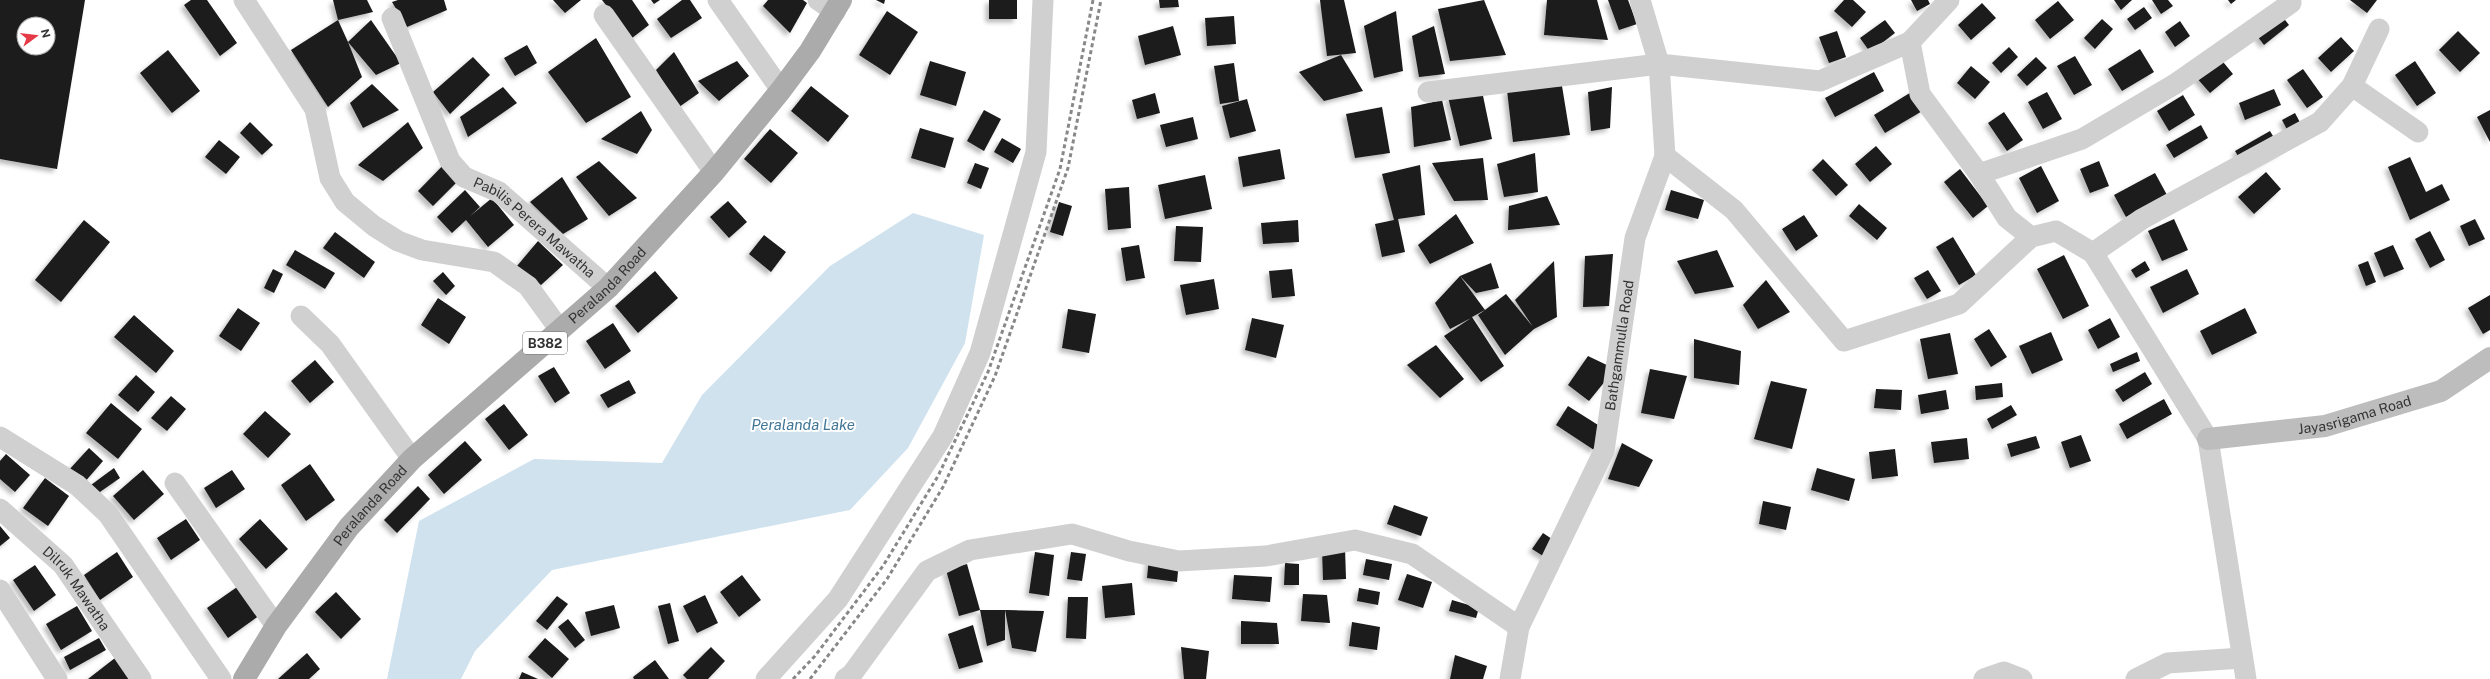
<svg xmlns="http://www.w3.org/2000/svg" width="2490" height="679" viewBox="0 0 2490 679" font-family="'Public Sans',sans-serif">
	<defs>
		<filter id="shadow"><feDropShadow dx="-3.5" dy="3.5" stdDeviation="2" flood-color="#0004"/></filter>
	</defs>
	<rect width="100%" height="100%" fill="#fff"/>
	<path fill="#cfe2ee" d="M913 213 984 235 965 343 908 448 850 510 552 570 475 651 461 679H387L419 521 534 459 662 463 702 395 830 266Z"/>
	<path fill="#1a1a1a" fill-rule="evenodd" filter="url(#shadow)" d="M0 0H85L57 169 0 159ZM24 24H48V48H24Z
		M191 0H207L237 43 220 56 184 5Z
		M333 0H367L373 12 338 20Z
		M398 0H444L447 10 407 27 392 2Z
		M553 0H581L565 13Z
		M602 0H632L649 25 632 38Z
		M651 0H660L654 4Z
		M682 0H690L702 18 671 38 657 19Z
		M768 0H803L807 3 790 33 763 6Z
		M876 0H885L884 4Z
		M989 0H1017V19H989Z
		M1159 0H1178L1179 7 1160 8Z
		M1320 0H1344L1356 53 1327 56Z
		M1484 0 1506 55 1450 61 1438 9Z
		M1547 0H1597L1608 40 1544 35Z
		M1608 0H1628L1637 24 1619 30Z
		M1844 0H1853L1866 12 1852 27 1834 11Z
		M1911 0H1928L1930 4 1917 11Z
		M2114 0H2132L2121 10Z
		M2152 0H2168L2173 6 2161 14Z
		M2228 0H2236L2231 4Z
		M2350 0H2377L2367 13Z
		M2058 1 2074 20 2050 39 2035 20Z
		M1982 3 1996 18 1971 40 1958 25Z
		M2274 6 2289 25 2264 45 2249 25Z
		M2144 7 2152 18 2135 30 2127 19Z
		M887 11 918 32 890 75 859 55Z
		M1396 11 1403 71 1374 78 1364 26Z
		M1234 16 1236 44 1207 46 1205 18Z
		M2102 19 2113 29 2095 49 2084 38Z
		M338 20 348 42 371 20 401 63 376 75 348 42 362 77 328 107 291 50Z
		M1885 20 1895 33 1870 52 1860 38Z
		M2180 21 2190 36 2175 47 2165 32Z
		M1173 26 1181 55 1145 65 1138 36Z
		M1434 26 1445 74 1419 77 1412 36Z
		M1837 31 1846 57 1829 63 1819 37Z
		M2458 31 2480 53 2460 72 2439 50Z
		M2341 37 2354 51 2331 72 2318 58Z
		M596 38 631 97 586 123 548 72Z
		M527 45 537 63 515 76 504 58Z
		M2009 47 2018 57 2001 73 1992 63Z
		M2140 49 2154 72 2122 91 2108 69Z
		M168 50 200 91 172 113 140 73Z
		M674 52 699 93 679 107 656 70Z
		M1341 55 1363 91 1324 101 1299 72Z
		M2075 56 2092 85 2074 95 2057 66Z
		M473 57 490 75 450 114 433 92Z
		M2036 57 2047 68 2027 86 2017 75Z
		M2219 57 2233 74 2210 93 2195 76Z
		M737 61 749 76 719 101 698 81Z
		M930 61 966 72 956 106 920 95Z
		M2415 61 2436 93 2417 106 2395 75Z
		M1234 63 1239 101 1220 104 1214 66Z
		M1971 66 1990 82 1975 99 1957 83Z
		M2303 69 2323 97 2307 108 2287 80Z
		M1874 72 1884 91 1835 117 1825 98Z
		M372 84 399 110 363 128 350 103Z
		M811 86 849 116 828 142 791 111Z
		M1562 86 1570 135 1513 142 1507 90Z
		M503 87 517 103 468 137 460 117Z
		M1612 87 1610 128 1591 131 1588 92Z
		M2274 89 2281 105 2245 120 2239 103Z
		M1482 91 1492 139 1460 146 1448 97Z
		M1913 91 1924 110 1885 133 1874 115Z
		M2047 92 2062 119 2043 129 2028 102Z
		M1155 93 1160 113 1137 119 1132 100Z
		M2183 95 2195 115 2169 131 2157 111Z
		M1247 99 1256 131 1230 138 1222 106Z
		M1442 100 1451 140 1414 147 1411 107Z
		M1382 107 1390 153 1355 158 1346 114Z
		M984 110 1001 119 984 151 967 141Z
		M2490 110V142L2477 117Z
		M641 111 652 130 637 154 601 139Z
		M2004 112 2023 140 2007 151 1988 123Z
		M2295 113 2304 130 2291 137 2282 120Z
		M1193 117 1198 139 1166 147 1160 125Z
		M250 122 273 145 262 155 240 133Z
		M408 122 423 148 383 181 358 165Z
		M2201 125 2208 138 2174 158 2166 145Z
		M920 128 954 138 945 168 911 158Z
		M770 129 798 153 771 183 744 159Z
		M2270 131 2282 151 2247 171 2235 151Z
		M1002 138 1021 149 1013 163 994 152Z
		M219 140 240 157 226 174 205 157Z
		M1876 146 1892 164 1870 182 1855 164Z
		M1280 149 1285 179 1243 187 1238 157Z
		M1535 153 1538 192 1504 197 1497 164Z
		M454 154 469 170 433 206 418 191Z
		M2410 157 2426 192 2442 184 2450 200 2410 220 2388 167Z
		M1483 158 1488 200 1454 201 1432 163Z
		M1823 159 1848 185 1836 196 1812 170Z
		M599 161 637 198 609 216 576 177Z
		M2099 161 2109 186 2090 193 2080 169Z
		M975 163 989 168 981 189 967 183Z
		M1420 165 1425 215 1398 219 1405 252 1382 257 1375 224 1394 220 1382 174Z
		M2041 166 2059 201 2037 213 2019 178Z
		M1960 169 1988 206 1973 218 1944 182Z
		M2266 172 2281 189 2254 214 2238 197Z
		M2155 173 2167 195 2126 217 2114 195Z
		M1205 175 1212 209 1165 219 1158 185Z
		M562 177 588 219 563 234 530 202Z
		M1129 187 1131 228 1108 230 1105 189Z
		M465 190 480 207 469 217 492 198 514 225 488 247 466 220 452 233 437 217Z
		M1671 190 1704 200 1698 219 1665 210Z
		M1547 196 1560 225 1508 230 1509 206Z
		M728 201 747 222 729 238 710 217Z
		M1059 202 1072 206 1063 236 1050 232Z
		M1859 204 1887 228 1877 240 1849 216Z
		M1456 214 1474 243 1430 264 1418 245Z
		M1804 215 1818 236 1796 251 1782 229Z
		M2174 219 2188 250 2162 261 2148 231Z
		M2475 219 2485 239 2469 246 2460 226Z
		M84 220 110 242 61 302 35 280Z
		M1298 220 1299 242 1263 244 1261 223Z
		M1176 226 1203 227 1201 262 1174 261Z
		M2430 231 2445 260 2430 268 2415 239Z
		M335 232 375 262 364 278 323 248Z
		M764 235 786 252 771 272 749 254Z
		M1953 237 1976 275 1959 285 1936 247Z
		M538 241 563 265 541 285 517 266Z
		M1139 245 1145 278 1126 281 1121 248Z
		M2393 245 2404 269 2384 277 2374 253Z
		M295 250 335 273 325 289 286 265Z
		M1717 250 1734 287 1695 294 1677 261Z
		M1613 254 1609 306 1583 307 1585 256Z
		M2064 255 2089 306 2063 319 2037 269Z
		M1554 261 1557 317 1534 329 1505 355 1478 315 1485 310 1472 317 1504 366 1481 382 1444 336 1471 318 1450 329 1435 303 1460 276 1491 263 1499 288 1476 293 1460 276 1485 310 1506 294 1533 327 1515 300Z
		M2145 261 2150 270 2136 278 2131 270Z
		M2368 261 2376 282 2366 286 2358 265Z
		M273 269 283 274 274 293 264 288Z
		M1292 269 1295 296 1272 298 1269 271Z
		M2187 269 2199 294 2163 313 2150 287Z
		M1928 270 1941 291 1927 299 1914 278Z
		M655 271 678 298 638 333 615 306Z
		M443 272 455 286 446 295 433 281Z
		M1214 279 1219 309 1186 315 1180 285Z
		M1766 280 1790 312 1758 329 1743 305Z
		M2490 295V330L2483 334 2468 308Z
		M438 298 466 317 449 344 421 325Z
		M238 308 260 323 241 351 219 336Z
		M2245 308 2257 333 2212 355 2200 331Z
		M1068 309 1096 314 1089 353 1062 348Z
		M134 315 174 351 156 373 114 337Z
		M1252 318 1284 325 1276 358 1245 350Z
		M2110 318 2120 337 2098 349 2088 330Z
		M613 323 631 351 605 369 586 341Z
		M1989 329 2007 357 1991 367 1974 339Z
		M2051 332 2063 360 2032 374 2019 346Z
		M1950 333 1958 374 1928 379 1920 339Z
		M1694 339 1741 351 1739 385 1694 378Z
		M1436 345 1464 379 1440 398 1407 365Z
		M2137 352 2140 361 2113 372 2110 364Z
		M1588 356 1615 369 1589 401 1568 385Z
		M315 360 334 382 310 403 291 381Z
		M554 367 570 393 555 403 538 376Z
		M1650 369 1687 376 1674 419 1641 413Z
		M2145 372 2152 384 2123 402 2115 390Z
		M136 375 155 392 138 412 118 395Z
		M629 380 636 393 608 408 600 395Z
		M1771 381 1807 389 1792 449 1754 439Z
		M2002 383 2003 397 1976 400 1975 386Z
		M1876 389 1902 390 1901 410 1874 408Z
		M1946 390 1949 409 1921 414 1918 395Z
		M171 396 186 409 167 431 151 418Z
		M2164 399 2172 414 2127 439 2119 424Z
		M111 403 142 429 118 459 86 433Z
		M504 404 528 435 509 450 485 419Z
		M2011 405 2017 415 1992 429 1987 419Z
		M1568 406 1606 430 1594 450 1556 425Z
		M265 411 291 434 268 458 243 434Z
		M2081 435 2091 461 2070 468 2061 442Z
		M2036 436 2040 448 2011 457 2007 444Z
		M1967 438 1969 459 1934 463 1931 442Z
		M465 441 482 460 444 494 428 475Z
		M1622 443 1653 460 1639 487 1608 479Z
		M89 448 103 461 83 484 68 471Z
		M1895 449 1898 476 1872 479 1869 452Z
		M6 454 30 475 15 492 0 479V461Z
		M310 464 335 500 306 521 281 485Z
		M114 468 120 478 97 494 91 485Z
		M1817 468 1855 479 1849 501 1811 490Z
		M143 470 164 494 134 520 113 496Z
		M232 470 245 489 216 508 204 488Z
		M45 478 69 496 48 526 23 508Z
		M418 486 430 499 397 533 384 520Z
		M1763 501 1791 507 1786 530 1759 524Z
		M1394 505 1428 517 1421 536 1387 524Z
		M186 519 200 540 171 560 157 538Z
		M260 519 288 549 266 569 239 539Z
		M0 526 10 538 0 546Z
		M1543 533 1561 545 1551 561 1532 549Z
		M1345 548 1346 579 1323 580 1322 549Z
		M117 552 133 577 100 600 84 575Z
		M1035 552 1054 555 1049 596 1029 593Z
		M1071 552 1086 554 1082 581 1067 579Z
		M1149 557 1179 561 1177 582 1147 578Z
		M1366 559 1392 564 1389 580 1363 575Z
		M1285 563 1299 564V585H1284Z
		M967 564 980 610 959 616 946 570Z
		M35 565 56 595 34 611 13 580Z
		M1407 574 1432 582 1423 608 1398 600Z
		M742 575 761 600 739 617 720 592Z
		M1234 575 1272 577 1270 602 1232 599Z
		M1132 583 1135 615 1105 618 1102 586Z
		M240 585 260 615 228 638 207 608Z
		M1359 588 1380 592 1378 605 1357 601Z
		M336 592 361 619 341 639 315 612Z
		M1303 594 1327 595 1330 623 1301 621Z
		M705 595 718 623 697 633 683 606Z
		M557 596 568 604 547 630 536 621Z
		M1068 597H1088L1086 639 1066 638Z
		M1452 600 1479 608 1476 618 1449 611Z
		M670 603 679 641 668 644 658 606Z
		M614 605 620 628 591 636 585 612Z
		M77 606 92 631 61 650 46 624Z
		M980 610H1005V640L987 646Z
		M1005 610 1044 611 1036 652 1012 648Z
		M568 619 585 640 575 648 558 627Z
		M1241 621 1277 623 1279 644H1241Z
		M1352 622 1380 627 1377 650 1349 646Z
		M973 625 983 662 959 669 948 634Z
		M99 638 106 650 70 670 64 657Z
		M545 638 569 659 552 678 528 657Z
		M711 647 725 661 708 679H687L683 675Z
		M1181 647 1209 651 1206 679H1184Z
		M307 653 320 669 309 679H278Z
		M1455 655 1487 666 1483 679H1450Z
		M115 658 132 679H88Z
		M655 660 669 679H634L633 677Z
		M522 672 538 679H519Z"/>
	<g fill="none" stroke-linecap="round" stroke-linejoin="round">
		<g stroke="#d0d0d0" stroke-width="21">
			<path d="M244 0 315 109 330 178 345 202 374 226 398 241 422 250 494 262 528 286 560 330"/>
			<path d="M718 0 781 90"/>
			<path d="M818 0 835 12"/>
			<path d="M1949 0 1910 42 1920 94 1979 174 2007 218 2031 237"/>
			<path d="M604 15 714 172"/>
			<path id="s1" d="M392 18 450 161 464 177 499 192 608 288"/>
			<path d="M2352 86 2418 132"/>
			<path d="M1428 92 1659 64 1820 81 1910 42"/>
			<path d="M1665 156 1734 210 1844 341 1959 304 2031 237 2056 231 2093 253 2208 439 2246 679"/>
			<path d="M1979 174 2082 139 2175 84 2291 3"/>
			<path d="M2093 253 2142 219 2320 122 2352 86 2379 29"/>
			<path d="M301 316 330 344 412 459"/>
			<path d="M0 437 77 485 108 514 221 679"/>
			<path d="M175 483 276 626"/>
			<path id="s2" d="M0 509 63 565 141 679"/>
			<path d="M0 590 57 679"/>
			<path d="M766 679 838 599 943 436 980 353 1036 152 1043 0"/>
			<path d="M845 679 852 674 927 571 970 550 1072 534 1129 551 1179 561 1266 556 1355 540 1412 554 1519 627"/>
			<path id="s3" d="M1510 679 1519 627 1604 451 1635 238 1665 156 1659 64 1640 0"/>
			<path d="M1984 679 2004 672 2022 679"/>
			<path d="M2136 679 2168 663 2242 658"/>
		</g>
		<path stroke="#bdbdbd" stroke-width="22" id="s4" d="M2208 439 2325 426 2441 391 2490 358"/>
		<path stroke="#ababab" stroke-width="22" id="s5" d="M244 679 276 626 349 527 412 459 608 288 714 172 781 90 810 51 841 0"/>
		<path stroke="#888" stroke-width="3" stroke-dasharray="4 3" stroke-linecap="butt" d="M793 679 815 656 883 566 938 476 988 372 1060 169 1093 0
			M810 679 887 579 943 487 995 376 1068 168 1101 0"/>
	</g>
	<g text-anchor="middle" stroke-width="4" stroke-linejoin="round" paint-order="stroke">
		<rect fill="#fff" stroke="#707070" stroke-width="1" x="523" y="332" width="44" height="22" rx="3"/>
		<g font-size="13" font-weight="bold" fill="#333">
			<text x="545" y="348">B382</text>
		</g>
		<g font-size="14" fill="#333" stroke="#fff">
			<text dy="5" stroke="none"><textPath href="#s1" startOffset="263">Pabilis Perera Mawatha</textPath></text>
			<text dy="5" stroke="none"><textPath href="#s5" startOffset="539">Peralanda Road</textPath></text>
			<text dy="5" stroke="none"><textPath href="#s3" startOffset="355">Bathgammulla Road</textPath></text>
			<text dy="5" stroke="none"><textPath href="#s4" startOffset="149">Jayasrigama Road</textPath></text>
			<text dy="5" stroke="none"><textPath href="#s5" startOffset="215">Peralanda Road</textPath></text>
			<text dy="5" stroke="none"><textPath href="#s2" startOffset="111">Dilruk Mawatha</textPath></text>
		</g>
		<g font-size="15" font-style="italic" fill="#3f7597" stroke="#fff">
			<text x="803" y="430">Peralanda Lake</text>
		</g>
	</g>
	<g transform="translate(36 36) rotate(75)"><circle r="19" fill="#ffffff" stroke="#adadad"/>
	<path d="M0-3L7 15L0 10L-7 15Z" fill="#e63946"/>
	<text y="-6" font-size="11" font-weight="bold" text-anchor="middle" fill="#333333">N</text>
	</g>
</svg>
